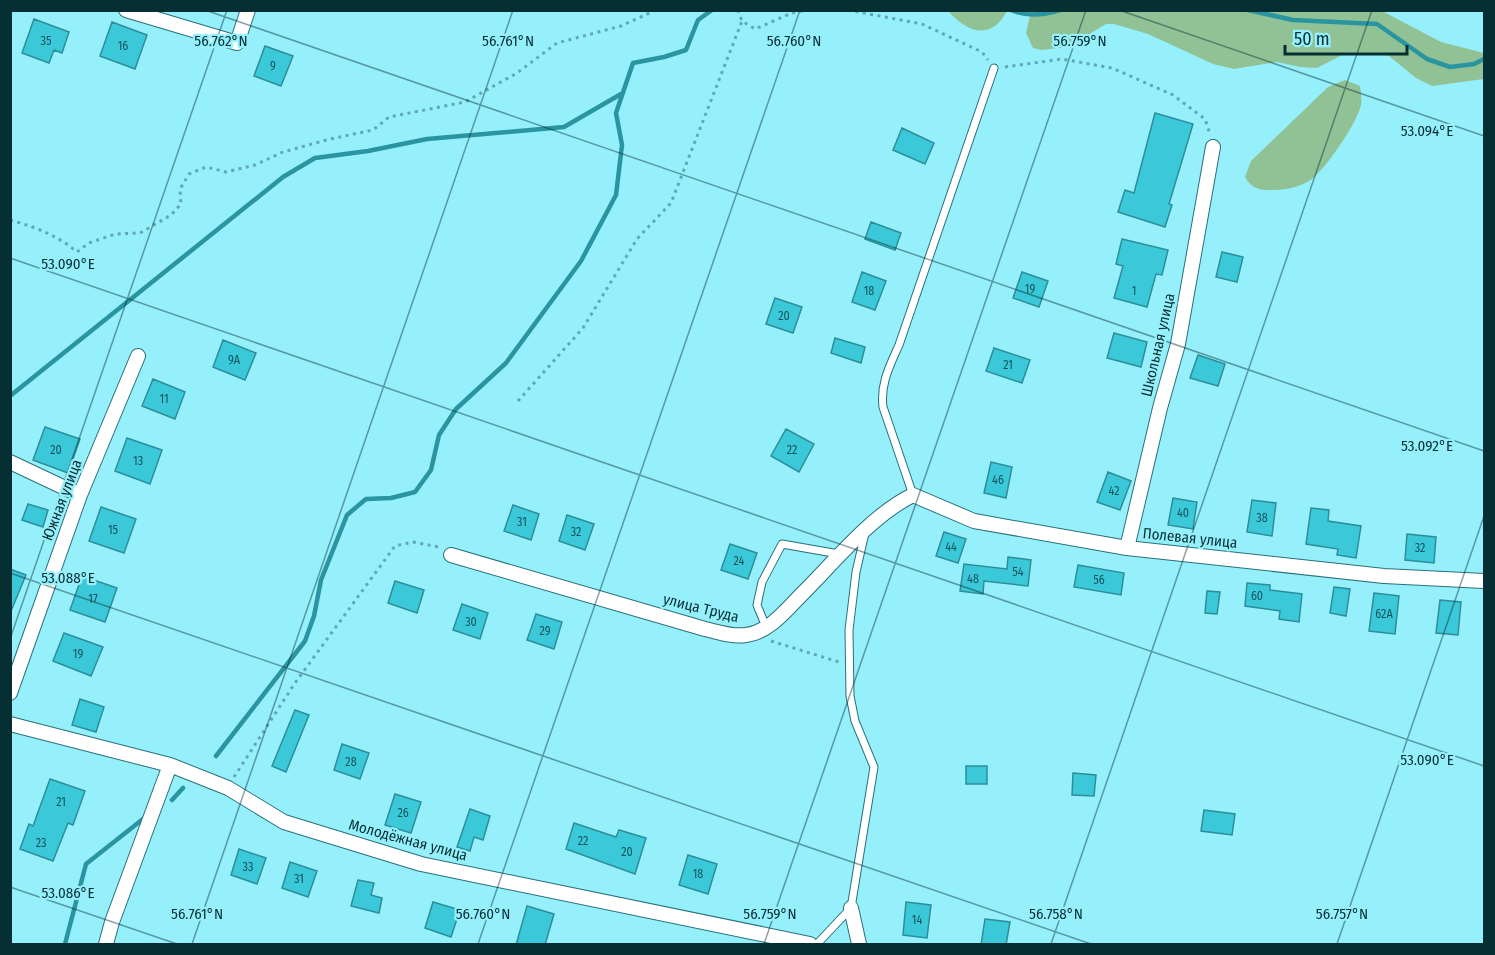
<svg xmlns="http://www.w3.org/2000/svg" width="1495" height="955" viewBox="0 0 1495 955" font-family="'Fira Sans Condensed',sans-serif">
	<rect width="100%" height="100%" fill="#95f0fc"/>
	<path fill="#91c295" d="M948 11H1007C991 41 968 33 948 11Z
		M1031 11H1382L1441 42 1484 53V79L1432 86 1416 78 1389 56 1372 53H1346L1317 68 1300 67 1277 62 1234 69 1213 64 1148 34 1114 24H1106L1068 47 1041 50 1033 48 1026 33Z
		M1345 80 1360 86C1361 92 1362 99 1361 105 1357 123 1327 167 1312 179 1301 187 1286 190 1272 190 1260 191 1251 188 1245 177L1251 161 1328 87Z"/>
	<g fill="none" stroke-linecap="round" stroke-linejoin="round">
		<path stroke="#2a94a1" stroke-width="4.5" d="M1011 10C1027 17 1044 15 1060 10
			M1248 10 1293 20 1377 24 1427 59 1450 67 1474 64 1484 59
			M10 396 283 177 315 158 368 151 427 139 564 127 621 94
			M216 756 305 641 314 616 321 580 347 515 366 499 391 498 415 492 431 470 439 435 456 409 506 363 581 261 616 195 622 145 616 113 633 63 664 57 686 50 698 20 712 10
			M172 800 183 788
			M65 944 86 864 143 819"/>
	</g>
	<path fill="#3bc8d8" stroke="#2d8e99" stroke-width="1.5" d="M34 19 69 32 62 53 54 50 49 63 22 53Z
		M112 22 147 35 135 69 100 56Z
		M265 46 293 56 281 86 254 76Z
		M1155 113 1193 124 1169 204 1172 205 1165 227 1118 212 1125 190 1134 193Z
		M902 128 934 143 925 164 893 150Z
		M871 222 901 233 895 250 865 239Z
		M1122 239 1168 250 1162 275 1156 274 1147 307 1114 298 1123 266 1116 264Z
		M1222 252 1243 257 1237 282 1216 277Z
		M862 272 886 281 875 310 852 302Z
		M1022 272 1048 281 1039 307 1013 298Z
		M775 298 802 307 793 333 766 324Z
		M1114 333 1147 342 1141 367 1107 358Z
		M835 338 865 347 861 363 831 353Z
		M223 340 256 353 245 380 213 367Z
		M994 348 1030 360 1022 383 986 371Z
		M1198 355 1225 364 1218 386 1190 378Z
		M153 379 185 392 175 419 142 406Z
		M45 427 80 439 68 473 33 460Z
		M786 429 814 444 799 472 771 456Z
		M127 438 162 450 150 484 115 471Z
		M991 462 1012 467 1006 498 984 493Z
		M1108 472 1131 481 1120 510 1097 502Z
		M1173 498 1197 502 1193 529 1168 525Z
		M1252 500 1276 503 1272 536 1247 532Z
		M28 504 48 510 43 527 22 520Z
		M513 505 539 514 531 540 504 531Z
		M101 507 136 519 124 553 89 541Z
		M1311 508 1329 510 1328 521 1361 526 1356 558 1337 555 1338 549 1306 544Z
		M567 515 594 524 585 550 559 541Z
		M944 532 966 539 958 563 936 556Z
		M1407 534 1436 537 1434 563 1405 560Z
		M730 544 757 553 748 579 721 570Z
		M1008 557 1031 560 1028 586 984 581 983 594 960 591 964 564 1007 569Z
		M1078 565 1124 573 1121 595 1074 587Z
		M10 569 26 575 11 611H10Z
		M82 576 117 588 105 622 70 610Z
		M395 581 424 590 417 613 388 603Z
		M1247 583 1270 585V590L1302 594 1299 622 1279 619 1280 611 1245 606Z
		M1334 587 1350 589 1346 616 1330 613Z
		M1207 591 1220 592 1217 614 1205 613Z
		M1374 593 1399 596 1395 634 1369 631Z
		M1440 600 1461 602 1458 635 1436 633Z
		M462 604 488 613 480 639 453 630Z
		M536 614 562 622 554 649 527 640Z
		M64 633 103 647 91 676 53 661Z
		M80 699 104 707 96 732 72 725Z
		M295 710 309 715 286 772 272 766Z
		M342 744 369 753 360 779 334 770Z
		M966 766H987V784H966Z
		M1073 773 1096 775 1094 796 1072 795Z
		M50 779 85 791 73 825 68 823 53 861 20 849 29 824 33 826Z
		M395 794 421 802 411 833 385 825Z
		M470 809 490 816 483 840 474 837 470 851 457 847Z
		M1204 810 1235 814 1232 835 1201 831Z
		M574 823 616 837 619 830 646 838 635 874 566 849Z
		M239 849 266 858 257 884 231 875Z
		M688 855 717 864 708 894 679 885Z
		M290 862 317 871 308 897 282 888Z
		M358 880 374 883 371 895 382 898 379 913 351 906Z
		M433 902 460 910 451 937 425 928Z
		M906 902 931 905 927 938 903 935Z
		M527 906 554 914 545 945H516Z
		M985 919 1010 922 1006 945H981Z"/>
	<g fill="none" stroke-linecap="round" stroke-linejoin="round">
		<defs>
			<path id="service" d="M913 495 883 407C880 384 890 365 899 345L994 68
				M766 627 757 605 762 582 782 544 839 554
				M817 944 851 908 874 767 855 721 850 696 849 630 856 572 865 533"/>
			<path id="minor" d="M126 10 237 43 248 10
				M10 462 80 495
				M1127 548 1160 408 1178 344 1213 147
				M451 555 705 629C718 632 732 637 746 635 770 632 787 609 804 592 836 560 872 515 913 495L974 521 1127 548 1384 576 1484 581
				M10 693 80 495 138 356
				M10 724 170 765 228 788 284 822 421 864 810 944
				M851 908 859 944
				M106 944 112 922 170 765"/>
		</defs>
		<use href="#service" stroke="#297079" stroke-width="9"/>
		<use href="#minor" stroke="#297079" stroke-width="16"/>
		<path stroke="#60a9b2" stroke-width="3" stroke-dasharray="3 4.5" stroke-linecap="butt" d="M738 10 742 21 755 29 792 13 807 10
			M848 10 922 24 982 52 988 60
			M1005 67 1062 59 1112 68 1173 95 1205 119 1210 134
			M10 220C35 227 57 235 77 252L89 243 115 234 140 233 171 215 181 204 180 189 189 174 206 167 226 172 255 165 283 152 330 139 373 130 389 117 465 102 517 73 557 43 621 26 656 10
			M518 401 583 328 637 239 671 203 742 21
			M771 641 839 662
			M234 777 295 683 395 546 413 542 439 547"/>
		<use href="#service" stroke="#fff" stroke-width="7"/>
		<use href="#minor" stroke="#fff" stroke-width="14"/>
	</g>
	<path fill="none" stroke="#062f34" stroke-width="1.5" stroke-opacity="0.45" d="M205 10 1484 451M1119 10 1484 136M10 258 1484 766M10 573 1091 944M10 639 227 10M10 887 177 944M192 944 513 10M478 944 800 10M764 944 1086 10M1051 944 1372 10M1337 944 1484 516"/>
	<g text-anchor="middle" stroke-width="4.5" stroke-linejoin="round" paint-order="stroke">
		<g font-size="12" fill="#13555d">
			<text x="46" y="45">35</text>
			<text x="123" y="50">16</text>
			<text x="273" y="70">9</text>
			<text x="1030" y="293">19</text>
			<text x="869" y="295">18</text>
			<text x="1134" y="295">1</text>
			<text x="784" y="320">20</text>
			<text x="234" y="364">9А</text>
			<text x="1008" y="369">21</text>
			<text x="164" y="403">11</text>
			<text x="56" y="454">20</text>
			<text x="792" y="454">22</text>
			<text x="138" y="465">13</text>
			<text x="998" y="484">46</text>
			<text x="1114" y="495">42</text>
			<text x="1183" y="517">40</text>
			<text x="1262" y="522">38</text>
			<text x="522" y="526">31</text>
			<text x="113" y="534">15</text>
			<text x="576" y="536">32</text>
			<text x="951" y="551">44</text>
			<text x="1420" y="552">32</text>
			<text x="739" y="565">24</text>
			<text x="1018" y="576">54</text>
			<text x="973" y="583">48</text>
			<text x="1099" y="584">56</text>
			<text x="1257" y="600">60</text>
			<text x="93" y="603">17</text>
			<text x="1384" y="618">62А</text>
			<text x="471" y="626">30</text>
			<text x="545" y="635">29</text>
			<text x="78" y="658">19</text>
			<text x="351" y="766">28</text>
			<text x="61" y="806">21</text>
			<text x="403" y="817">26</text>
			<text x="583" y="845">22</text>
			<text x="41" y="847">23</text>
			<text x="627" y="856">20</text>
			<text x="248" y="871">33</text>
			<text x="698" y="878">18</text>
			<text x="299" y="883">31</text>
			<text x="917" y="924">14</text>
		</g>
		<g font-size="15" fill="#062f34" stroke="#95f0fc">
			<text transform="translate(1158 345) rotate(-77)" y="5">Школьная улица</text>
			<text transform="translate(62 500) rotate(-69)" y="5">Южная улица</text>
			<text transform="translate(1190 538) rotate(6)" y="5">Полевая улица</text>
			<text transform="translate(701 608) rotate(14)" y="5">улица Труда</text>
			<text transform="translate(408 840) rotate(15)" y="5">Молодёжная улица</text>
		</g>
	</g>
	<g font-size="15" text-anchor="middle" fill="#062f34" stroke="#95f0fc" stroke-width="4.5" stroke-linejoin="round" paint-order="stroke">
		<text x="221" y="46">56.762°N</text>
		<text x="508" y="46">56.761°N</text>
		<text x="794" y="46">56.760°N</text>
		<text x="1080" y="46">56.759°N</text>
		<text x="1427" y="136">53.094°E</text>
		<text x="68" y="269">53.090°E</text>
		<text x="1427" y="451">53.092°E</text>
		<text x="68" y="583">53.088°E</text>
		<text x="1427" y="765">53.090°E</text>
		<text x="68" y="898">53.086°E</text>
		<text x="197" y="919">56.761°N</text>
		<text x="483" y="919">56.760°N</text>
		<text x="770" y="919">56.759°N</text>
		<text x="1056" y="919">56.758°N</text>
		<text x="1342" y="919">56.757°N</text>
	</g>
	<rect width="1495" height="955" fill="none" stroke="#062f34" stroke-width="24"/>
	<path d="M1285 45v9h122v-9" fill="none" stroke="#062f34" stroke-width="3"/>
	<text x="1294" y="45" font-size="18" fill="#062f34" stroke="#95f0fc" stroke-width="4.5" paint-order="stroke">50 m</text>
</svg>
